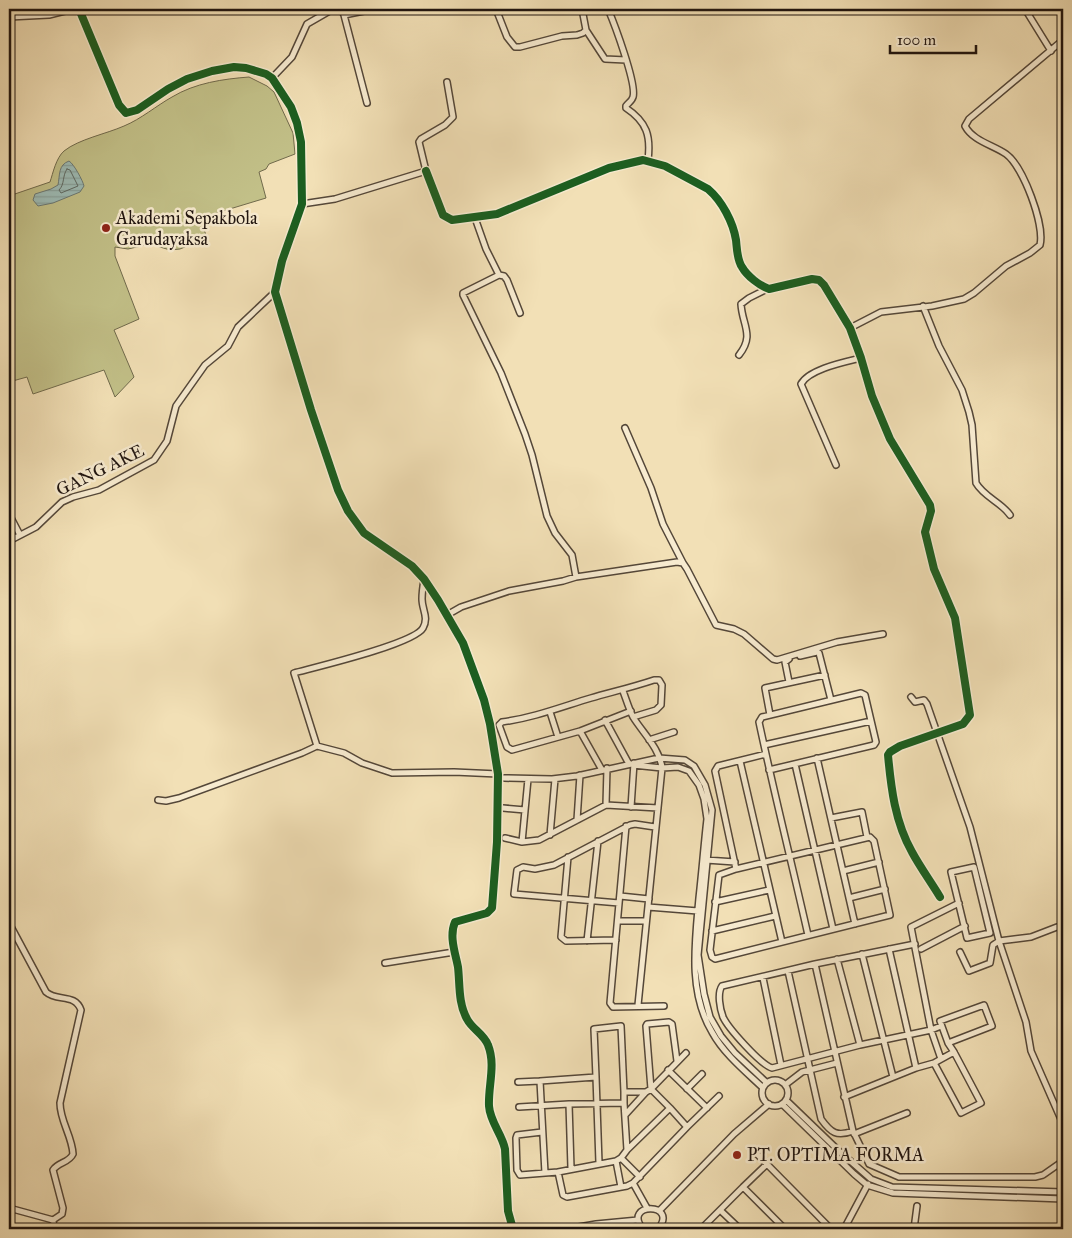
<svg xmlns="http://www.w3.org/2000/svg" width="1072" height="1238" viewBox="0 0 1072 1238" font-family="'IM FELL Great Primer',serif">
	<defs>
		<pattern id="water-rules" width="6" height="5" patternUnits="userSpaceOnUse" patternTransform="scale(1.25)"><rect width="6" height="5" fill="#9dbbb5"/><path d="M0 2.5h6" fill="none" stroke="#87a09a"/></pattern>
	</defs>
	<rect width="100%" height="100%" fill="#f2e0b6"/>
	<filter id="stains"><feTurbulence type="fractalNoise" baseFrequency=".004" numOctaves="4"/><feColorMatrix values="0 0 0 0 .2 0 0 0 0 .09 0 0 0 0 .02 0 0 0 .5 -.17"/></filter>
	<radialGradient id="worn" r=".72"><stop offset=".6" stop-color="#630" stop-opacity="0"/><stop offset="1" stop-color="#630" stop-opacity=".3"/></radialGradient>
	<path fill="#c2c088" stroke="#706a4c" d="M249 77 267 86 274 92 293 133 295 154 269 164 266 169 259 172 266 198 200 218 207 238 180 249 170 250 150 244 128 249 115 247V256L139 319 114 330 134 377 115 397 104 370 33 394 27 377 9 382V196L50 182C53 173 56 158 64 151 79 139 106 134 124 126 141 119 156 106 172 97 195 83 223 79 249 77Z"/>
	<path fill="url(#water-rules)" stroke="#6b7873" d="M69 161C74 164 83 181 84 186L80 192 53 203 38 206 33 200 35 194 51 189 58 185C60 175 58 165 69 161Z"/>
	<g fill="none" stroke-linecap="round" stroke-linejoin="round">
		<path stroke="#5e6862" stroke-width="1" d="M67 169 70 170 78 186 61 193 59 190C65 184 62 176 67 169Z"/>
		<defs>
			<path id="minor" d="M79 9 119 105 126 113 137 110 168 89 187 79 212 71 234 67 246 68 266 74 272 78 291 107 297 123 301 142 302 204 282 261 275 292 311 410 338 490 348 511 364 533 412 566 424 579 438 600 463 643 484 700 490 724 498 774 497 842 492 908 487 913 455 922C449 936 455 952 458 967 460 984 458 1003 467 1019 472 1029 484 1034 488 1045 496 1065 488 1086 489 1106 490 1122 502 1134 505 1149L508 1211 513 1229
				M341 9 344 15 374 9
				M496 9 507 37 515 47H520L562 36 577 35 583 33 586 30 582 9
				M608 9C614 23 637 84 633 97 632 101 628 103 626 106V108C647 122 651 136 648 160
				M1025 9 1051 51
				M344 15 367 103
				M9 17 49 15 73 9
				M586 30 605 59 626 60
				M272 78 292 57 307 24 333 9
				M426 171 443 215 452 220 497 214 609 168 643 160 665 166 708 189C722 201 733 222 736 240 737 249 737 260 742 267 747 276 760 286 769 289L812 279 819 280 824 285 850 328 861 358 872 396 890 439 930 505 931 511 925 532 934 569 955 618 970 715 963 724 900 746 890 752 888 755C891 788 895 822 912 852 920 867 931 882 940 897
				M302 204 335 199 426 171 419 142 421 139 445 125 453 117 447 82
				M475 218 486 249 499 275 463 293V295L501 373 525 434 532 455 547 516 555 533 572 555 576 577
				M499 275 504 276 507 280 520 313
				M923 306 939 346 962 390 969 412 972 425 976 483C984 497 1001 502 1010 515
				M850 328 881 312 932 306 964 299 974 293 1006 266 1030 253 1040 245C1045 225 1023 166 1006 154 993 145 973 141 965 126L969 119 1063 40
				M739 355C755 335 742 325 741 304L749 298 767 289
				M625 428 651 488 663 524 683 563
				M836 465 801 384C809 369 845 362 861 358
				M9 514 20 535
				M9 541 36 527 62 502 73 497 99 490 154 460 167 441 176 406 205 365 228 346 238 327 275 292
				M447 615 461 607 509 591 563 581 576 577 677 562 683 563 687 569 716 625 734 629 744 634 773 659 777 660 837 642 883 634
				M800 656 817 652 819 653 831 700
				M789 682 785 662 789 659
				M623 691C626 699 629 709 633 717 643 733 660 749 662 768L638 1005
				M911 697 915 702 924 700 927 704 970 827 999 941 1026 1022 1031 1051 1063 1124
				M631 711 580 731 512 750 507 747 499 725 502 722C533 718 561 707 591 698 612 692 633 687 654 680H659L662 685 661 705 656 710 633 717
				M550 712 558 737
				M770 715 765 688 825 675
				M605 720 629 764
				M580 731 602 770
				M649 740 674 732
				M764 745 871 721
				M317 746 294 673C316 667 414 644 423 628 429 617 422 610 422 599 422 593 423 586 424 580
				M817 758 855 924
				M740 761 782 942
				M795 764 833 929
				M633 765 662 768 678 767 689 771 699 785 704 799 707 819C704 845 702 872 699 898 695 943 688 992 712 1032 724 1054 745 1071 763 1088
				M769 770 874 745 876 742 865 695 861 693 762 717 759 722C774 793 792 864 808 935
				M504 778 552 779 577 776 659 758 685 760 694 766 705 785 712 810 698 955 704 994 710 1017 721 1036 735 1053 767 1083
				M158 800 166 801 179 798 302 753 317 746 344 753 362 763 392 773 454 772 498 774
				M606 805 607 768
				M631 807 634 763
				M503 808 525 810
				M831 818 862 812 867 837
				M577 820 580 775
				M626 826 610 1003 613 1007 664 1006
				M550 835 555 779
				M870 837 874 841 890 915 715 959 712 957 710 950 719 875 736 869Z
				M505 838 522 842 539 840 606 805 658 808
				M522 842 528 779
				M568 857 561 937 566 941 616 940
				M706 860 735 862
				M974 867 990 933 967 938 951 872Z
				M736 869 715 771 718 766 766 754
				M843 871 879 862
				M620 896 649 899
				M849 898 885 889
				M715 902 769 890
				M619 903 514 894 517 870 523 867 535 869 554 865 630 825 635 824 655 827
				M648 907 698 911
				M618 921H646
				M9 923 46 992C57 1002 75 993 81 1010L60 1103C60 1121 72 1136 73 1154 69 1163 58 1162 53 1170L63 1208 62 1214 53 1220
				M712 931 775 916
				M587 941 598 841
				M915 944 815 964 722 986C717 993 720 1009 723 1017 728 1028 761 1065 772 1068L860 1045 931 1030 941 1026
				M889 949 916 1068
				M921 949 965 926
				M960 952 969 971 990 963 993 945 999 941 1031 937 1057 927H1063
				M862 954 893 1077
				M837 959 860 1045
				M385 963 454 952
				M815 964 853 1131 869 1164 899 1177H1035L1043 1175 1063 1161
				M788 971 821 1119C831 1133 837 1137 853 1131
				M763 978 781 1065
				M948 1043 992 1026 984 1005 940 1021 948 1043 954 1052
				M941 1059 931 1030 911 927 959 903
				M668 1070 707 1108
				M596 1077 594 1029 621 1026 624 1092
				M762 1093a13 13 0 1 1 26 0a13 13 0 1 1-26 0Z
				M518 1082 540 1081
				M785 1085 802 1072 837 1063
				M651 1089 646 1026 647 1024 669 1022 672 1024 677 1061
				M651 1089 686 1053
				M687 1089 702 1074
				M844 1097 916 1068 934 1063 954 1052 981 1103 961 1113 934 1063
				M786 1100 839 1151 871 1179 892 1187 1063 1192
				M624 1103V1092H646
				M569 1104 624 1103 627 1150 621 1158
				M782 1104 854 1174 867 1185 893 1193 1063 1199
				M519 1107 569 1104 571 1168
				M625 1115 646 1092 651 1089 670 1108
				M542 1132 517 1135 516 1138 517 1170 520 1175 558 1172 616 1161 621 1158 640 1177
				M854 1134 907 1113
				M627 1150 670 1108 687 1127
				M755 1152 831 1229
				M616 1161 621 1187
				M558 1172 563 1195 567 1197 627 1186 633 1183
				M545 1173 540 1081 596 1077 599 1163
				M743 1187 767 1164
				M9 1208 53 1220 54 1229
				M647 1208 633 1183 687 1127 719 1096
				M720 1210 743 1187 785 1229
				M659 1211 734 1134 769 1104
				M567 1229 596 1224 638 1220
				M643 1229C621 1202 680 1202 658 1229
				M701 1229 720 1210 740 1229
				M844 1229 868 1184
				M914 1229 917 1206"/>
		</defs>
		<use href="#minor" stroke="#544739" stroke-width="8"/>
		<use href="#minor" stroke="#f7ebd0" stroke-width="5"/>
		<defs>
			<path id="cycleway" d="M79 9 119 105 126 113 137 110 168 89 187 79 212 71 234 67 246 68 266 74 272 78 291 107 297 123 301 142 302 204 282 261 275 292 311 410 338 490 348 511 364 533 412 566 424 579 438 600 463 643 484 700 490 724 498 774 497 842 492 908 487 913 455 922C449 936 455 952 458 967 460 984 458 1003 467 1019 472 1029 484 1034 488 1045 496 1065 488 1086 489 1106 490 1122 502 1134 505 1149L508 1211 513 1229
				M426 171 443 215 452 220 497 214 609 168 643 160 665 166 708 189C722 201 733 222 736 240 737 249 737 260 742 267 747 276 760 286 769 289L812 279 819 280 824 285 850 328 861 358 872 396 890 439 930 505 931 511 925 532 934 569 955 618 970 715 963 724 900 746 890 752 888 755C891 788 895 822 912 852 920 867 931 882 940 897"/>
		</defs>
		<use href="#cycleway" stroke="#f7ebd0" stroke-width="11"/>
		<use href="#cycleway" stroke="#1b5e20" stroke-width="8"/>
	</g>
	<g fill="#8f2418" stroke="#f7ebd0" stroke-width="2">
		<circle cx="106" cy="228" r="5"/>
		<circle cx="737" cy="1155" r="5"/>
	</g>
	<g text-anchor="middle" stroke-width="5" stroke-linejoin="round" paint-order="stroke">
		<g font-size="18" fill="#1f140f" stroke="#f7ebd0" text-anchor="start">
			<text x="116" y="224">Akademi Sepakbola<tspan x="116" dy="21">Garudayaksa</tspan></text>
			<text x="747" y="1161">PT. OPTIMA FORMA</text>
		</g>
		<g font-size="18" fill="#1f140f" stroke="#f7ebd0">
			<text transform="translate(100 470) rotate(-26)" y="6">GANG AKE</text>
		</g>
	</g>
	<rect width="1072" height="1238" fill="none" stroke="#f2e0b6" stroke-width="30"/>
	<rect x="10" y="10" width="1052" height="1218" fill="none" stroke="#1f140f" stroke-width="2.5"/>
	<rect x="15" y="15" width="1042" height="1208" fill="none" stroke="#1f140f"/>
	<path d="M890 45v8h86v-8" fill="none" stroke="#1f140f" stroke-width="2.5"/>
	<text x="897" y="45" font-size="15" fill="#1f140f" stroke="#f7ebd0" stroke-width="4" paint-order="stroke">100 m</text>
	<rect width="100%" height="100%" filter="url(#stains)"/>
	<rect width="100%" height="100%" fill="url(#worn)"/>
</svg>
